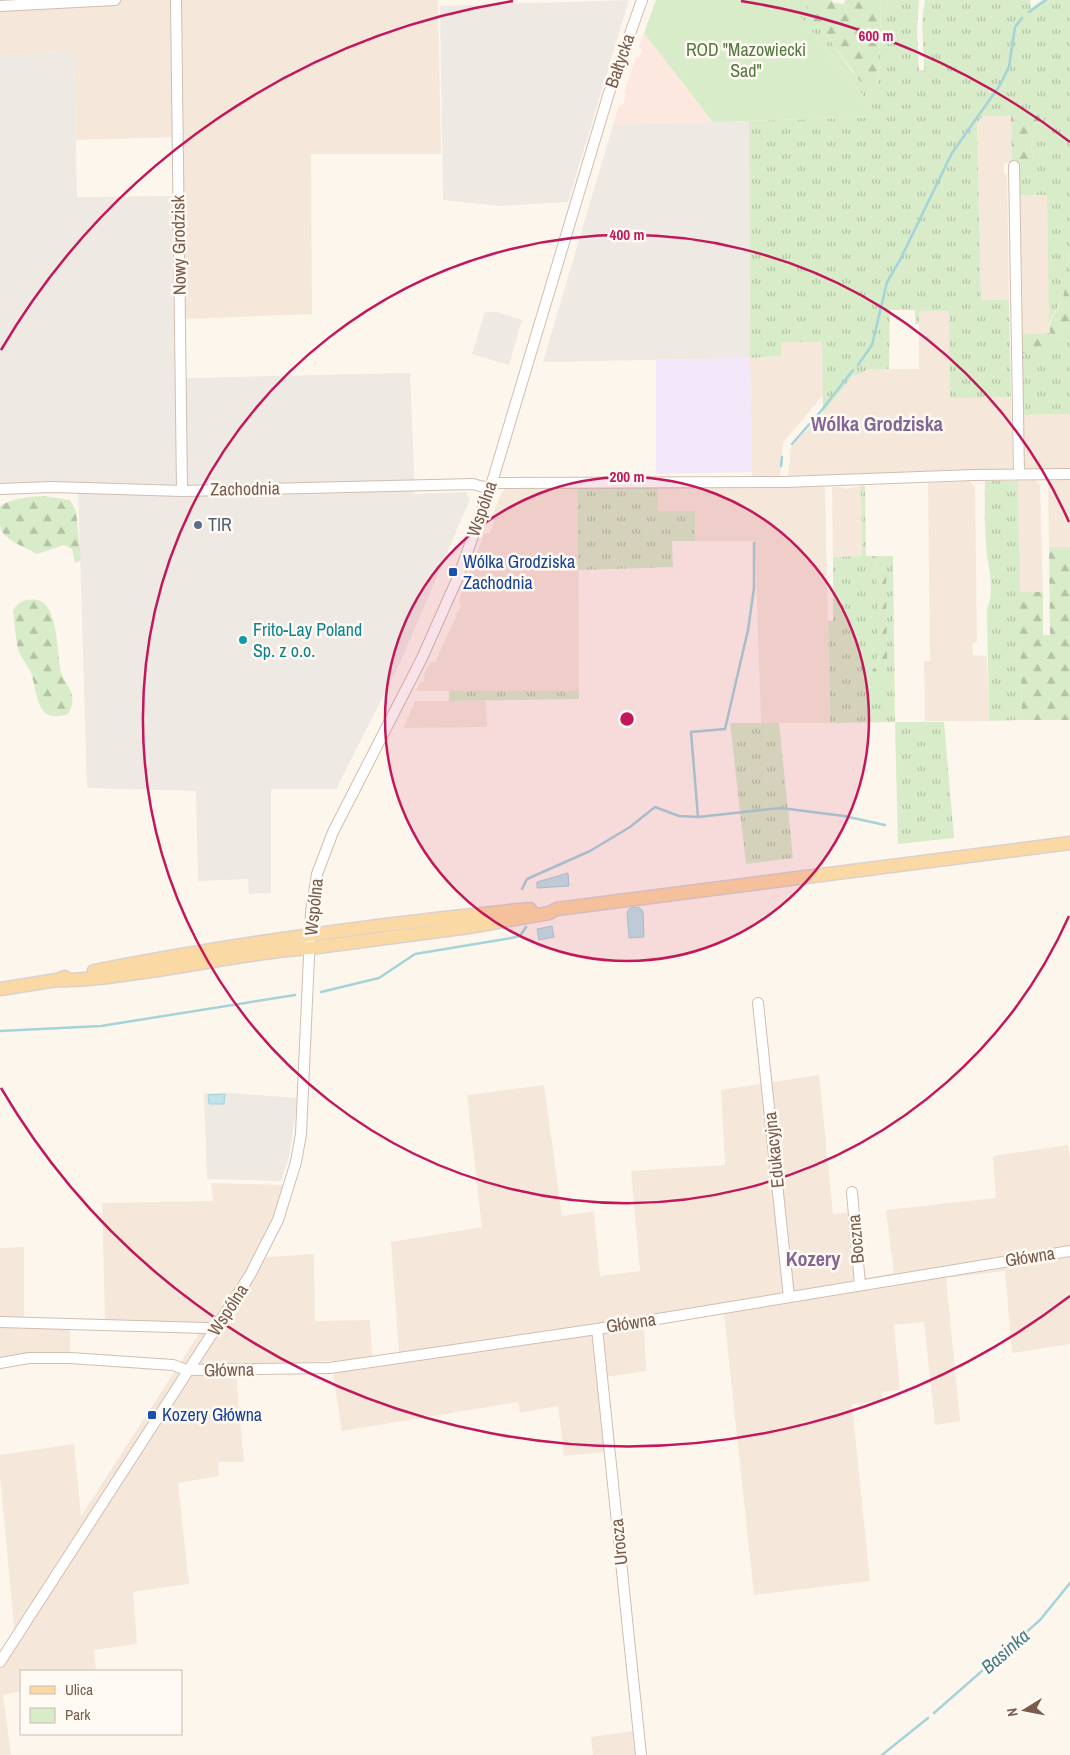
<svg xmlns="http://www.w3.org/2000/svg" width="1070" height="1755" viewBox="0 0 1070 1755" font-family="'Archivo Narrow',sans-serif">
	<defs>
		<pattern id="grass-tufts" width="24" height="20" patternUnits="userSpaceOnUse" patternTransform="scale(1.25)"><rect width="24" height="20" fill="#d8ecc9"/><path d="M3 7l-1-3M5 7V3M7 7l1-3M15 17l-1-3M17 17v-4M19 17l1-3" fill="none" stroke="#b4c2a5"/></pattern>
		<pattern id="forest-firs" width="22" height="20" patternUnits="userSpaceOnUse" patternTransform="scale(1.25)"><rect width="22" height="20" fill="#d8ecc9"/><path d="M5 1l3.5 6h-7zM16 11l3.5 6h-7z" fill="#b4c2a5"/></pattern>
	</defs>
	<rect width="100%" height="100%" fill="#fdf6ec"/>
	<path fill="#f5e8da" d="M0 0H438L441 154H311L312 314 184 319 179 137 76 140 74 52 0 54Z
		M983 116H1011L1012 162 1004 163V172L1007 176 1009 300 981 301 977 123Z
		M1047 194 1050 333 1020 334 1018 195Z
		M919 311H949L983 398 1011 397 1013 468 1009 471 788 476 791 447 823 413 853 376 859 375 868 369H919Z
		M781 342H822L823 395 783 443 780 476 752 477 750 358 781 356Z
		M1070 414V470L1022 471 1021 415Z
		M1035 480 1040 485 1043 592H1019L1018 481Z
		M1048 480H1070V547H1049Z
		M969 481 975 487 977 642 972 644 973 655 987 656 989 721H925L924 661H930L928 483Z
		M861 486 862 556 833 557 832 487H842L844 489Z
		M506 487H578L579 691H416L420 683 424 681 425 672 431 662H435L457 615 454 614 458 612 461 606 459 600 484 534 490 533 494 521 492 516 501 494Z
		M658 487H825L830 723H761L755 541H695V511H658Z
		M418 701H486L487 727 403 728 415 702Z
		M819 1075 833 1214 854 1212 862 1279 894 1273 886 1210 996 1198 993 1156 1068 1145 1070 1157V1344L1012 1353 1005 1271 946 1278 960 1421 935 1425 924 1322 894 1325 900 1390 882 1392 883 1401 852 1404 870 1581 754 1595 724 1314 644 1327 646 1371 598 1378 605 1452 564 1456 558 1406 520 1413 518 1402 342 1431 331 1361 237 1365V1388L244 1462H218L219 1476 178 1483 189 1584 133 1592 137 1644 94 1650 96 1671H21V1691L3 1695 11 1755H0V1658L15 1636 0 1477V1455L74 1444 81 1516 206 1323 105 1320 102 1203 213 1201 211 1183 286 1185 270 1227 254 1258 314 1254 315 1321 370 1320 372 1357 399 1353 391 1242 482 1227 467 1095 544 1085 562 1216 594 1211 600 1276 640 1271 631 1171 725 1165 721 1090Z
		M24 1247V1324L70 1325V1355L0 1361V1248Z
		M633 1731 636 1755H593L591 1737Z"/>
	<path fill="#fde8e0" d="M644 33 713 122 613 125 619 105 623 104 626 95 624 92 636 57H639L642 50 639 47Z"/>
	<path fill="#efe9e4" d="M629 0 568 202 500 206 443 200 440 6Z
		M74 52 77 197 178 196 185 378 410 373 415 494 466 492 470 499 400 663 336 789H271V893L249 894 248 879 198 881 196 791 87 788 78 483 0 485V54Z
		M749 121 750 358 543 362 613 125Z
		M485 312H497L522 320 509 365 472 354Z
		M204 1093H230L298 1098 289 1157 281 1181 207 1179Z"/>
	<path fill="#f3e8fa" d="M750 358 752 472 656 474V360Z"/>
	<path fill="url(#grass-tufts)" d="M787 0H807L806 13 830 40 853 73 878 88 881 0H919L917 30 919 71 925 70 924 68 922 20 925 0H1030L1031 8 1042 0H1070V253C1064 268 1068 281 1064 294 1061 305 1053 312 1049 323L1047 195H1018L1016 162 1034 160 1031 149 1036 124 1042 122 1045 116H983L977 123 981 300H1009L1011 397 950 398 949 311H919V324H915V310H890L889 369H868L859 375 853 376 823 413 822 342H781V356L750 358 749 121 880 117Z
		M1050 333 1066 340H1070V414L1021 415 1020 353H1050Z
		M985 481H1018L1022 720 989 721 987 609C996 588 987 565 986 544 984 523 985 502 985 481Z
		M861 486H865L866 556H876L879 643 877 662 869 676 867 682 869 687 874 688C883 679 885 673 887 661L886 575 881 556H893L895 722H944L954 838 898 844 895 722 830 723 828 621H833V557L862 556Z
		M578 487H658V511H695V541H672L673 567 578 570Z
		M449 691H579V699L449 701Z
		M730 723H779L793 858 746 864Z"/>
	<path fill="url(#forest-firs)" d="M807 0H831L834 3 844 4 845 0H881L878 88 869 87 860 81 830 40 806 13Z
		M1045 115 1044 120 1036 124 1031 149 1034 160 1033 165 1029 168 1025 167 1022 162H1012L1011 116Z
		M1070 253V340H1066L1050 333V354L1020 353V334L1050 333C1049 316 1056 314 1062 300 1068 286 1064 269 1070 253Z
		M43 496 70 500 76 511 81 560 75 563 72 549 64 545 37 554C26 547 2 540 0 526 0 520 0 512 0 506 13 498 28 497 43 496Z
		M1049 547H1070V720H1022L1019 592H1043V635H1050Z
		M876 556H881L886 567 887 661 883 679 880 684 874 688 868 686C865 676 874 671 877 662 878 659 878 656 878 653Z
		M25 600C29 600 34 599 37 600 58 603 57 652 60 667 62 686 81 691 68 714 35 725 38 693 31 673 28 665 20 657 18 649 15 637 15 623 13 610L18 604Z"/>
	<path fill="#d8ecc9" d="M656 0H787L880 117 713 122 644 33Z"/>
	<path fill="#bfe3e8" stroke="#a5d3da" d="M568 873 569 886 537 888V882Z
		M634 907 640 908 643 911 644 937 629 938 627 913 629 909Z
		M552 926 554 937 539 940 537 929Z
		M225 1094 224 1104H209L208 1095Z"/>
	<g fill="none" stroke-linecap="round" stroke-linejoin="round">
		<path stroke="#a5d3da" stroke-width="2.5" d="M1029 12 1046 0
			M858 365 872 345 887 282 900 260 952 153 1000 85 1009 67 1015 27 1022 18
			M792 444 821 411 853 370
			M781 466 782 457
			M698 817 781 808 844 816 885 825
			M522 889 527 879 590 851 630 827 655 807 679 816 698 817 691 732 725 729 748 630 754 588V543
			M321 992 379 978 415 954 511 938 520 936 526 927
			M0 1031 101 1026 295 995
			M934 1713 1040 1620 1070 1583
			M882 1755 928 1718"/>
		<defs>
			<path id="minor" d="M176 0 182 491
				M0 6 115 0
				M1014 166 1019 474
				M492 483 785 482 974 475 1070 474
				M0 489 52 487 182 491 473 484 490 489
				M758 1003 789 1297
				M852 1192 860 1285
				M0 1322 206 1328 215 1331
				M597 1329 641 1755
				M0 1363 29 1358H70L173 1365 186 1370 330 1368 597 1329 1070 1251
				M0 1662 250 1275 278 1220 296 1162 301 1134 311 912 317 874 333 832 422 658 459 575 490 489 608 96 642 0"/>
			<path id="major" d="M94 971C238 943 384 923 530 909
				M57 980C79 981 100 978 122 975 184 968 247 952 310 948L469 927 549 913 557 909 1070 843
				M0 989 57 980 65 977"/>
		</defs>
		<use href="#minor" stroke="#d1beb0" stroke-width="12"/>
		<use href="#major" stroke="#dad1cd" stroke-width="15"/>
		<use href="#minor" stroke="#fff" stroke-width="10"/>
		<use href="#major" stroke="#fbd9a5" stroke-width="12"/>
	</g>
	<circle cx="627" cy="719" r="242" fill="#c2185b" fill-opacity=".12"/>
	<g fill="none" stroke="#c2185b" stroke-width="2.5">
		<circle cx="627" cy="719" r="242"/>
		<path d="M1069 916A484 484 0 1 1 1069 522"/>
		<path d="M1070 1296A727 727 0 0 1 1 1088M1 350A727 727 0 0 1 513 1M741 1A727 727 0 0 1 1070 142"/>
	</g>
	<circle fill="#5c6f8a" stroke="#fffaf3" stroke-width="2" cx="198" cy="525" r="5"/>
	<g fill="#1a4fb4" stroke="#fffaf3" stroke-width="2">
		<rect x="448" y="567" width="10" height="10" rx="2.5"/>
		<rect x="147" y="1410" width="10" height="10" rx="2.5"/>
	</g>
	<circle fill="#0f9aa8" stroke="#fffaf3" stroke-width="2" cx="243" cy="640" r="5"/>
	<g text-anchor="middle" stroke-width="5" stroke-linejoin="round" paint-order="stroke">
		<g font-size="18" fill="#537a41" stroke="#fffaf3">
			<text x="746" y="56">ROD "Mazowiecki<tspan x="746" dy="21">Sad"</tspan></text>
		</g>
		<g font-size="18" fill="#7a5c4d" stroke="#fffaf3">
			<text transform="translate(620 61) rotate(-71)" y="6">Bałtycka</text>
			<text transform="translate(179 245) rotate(-91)" y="6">Nowy Grodzisk</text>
			<text transform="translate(245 489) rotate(-1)" y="6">Zachodnia</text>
			<text transform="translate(482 509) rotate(-71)" y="6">Wspólna</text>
			<text transform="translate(314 907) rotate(-84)" y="6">Wspólna</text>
			<text transform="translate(774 1150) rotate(-96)" y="6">Edukacyjna</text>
			<text transform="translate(856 1239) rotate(-95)" y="6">Boczna</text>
			<text transform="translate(1030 1257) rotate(-9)" y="6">Główna</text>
			<text transform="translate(228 1310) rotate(-57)" y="6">Wspólna</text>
			<text transform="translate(631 1323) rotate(-9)" y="6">Główna</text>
			<text transform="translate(229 1370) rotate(-1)" y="6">Główna</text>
			<text transform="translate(619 1542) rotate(-96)" y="6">Urocza</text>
		</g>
		<g font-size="18" fill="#4e5e75" stroke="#fffaf3" text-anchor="start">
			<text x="208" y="531">TIR</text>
		</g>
		<g font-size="18" fill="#164399" stroke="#fffaf3" text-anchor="start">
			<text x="463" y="568">Wólka Grodziska<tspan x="463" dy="21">Zachodnia</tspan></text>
			<text x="162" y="1421">Kozery Główna</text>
		</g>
		<g font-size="18" fill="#0d838f" stroke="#fffaf3" text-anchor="start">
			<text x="253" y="636">Frito-Lay Poland<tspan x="253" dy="21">Sp. z o.o.</tspan></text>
		</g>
		<g font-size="19" font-style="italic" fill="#437c86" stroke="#fffaf3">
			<text transform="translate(1005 1651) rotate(-41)" y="7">Basinka</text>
		</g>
		<g font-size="20" font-weight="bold" fill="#846695" stroke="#fffaf3">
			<text x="877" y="431">Wólka Grodziska</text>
			<text x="813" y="1266">Kozery</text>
		</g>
	</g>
	<circle cx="627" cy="719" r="8" fill="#c2185b" stroke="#fffaf3" stroke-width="2.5"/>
	<g font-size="15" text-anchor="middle" font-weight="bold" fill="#c2185b" stroke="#fffaf3" stroke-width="5" stroke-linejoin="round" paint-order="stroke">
		<text x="876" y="41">600 m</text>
		<text x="627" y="240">400 m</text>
		<text x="627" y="482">200 m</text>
	</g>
	<rect x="20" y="1670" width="162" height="65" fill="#fffaf3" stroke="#cabbb1"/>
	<rect x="30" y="1686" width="25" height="8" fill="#fbd9a5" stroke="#cabbb1"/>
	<text x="65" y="1695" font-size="15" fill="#7a5c4d">Ulica</text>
	<rect x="30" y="1708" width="25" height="15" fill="#d8ecc9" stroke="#cabbb1"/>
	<text x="65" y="1720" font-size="15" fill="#7a5c4d">Park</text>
	<g transform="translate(1025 1710) rotate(260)" stroke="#fffaf3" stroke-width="4" paint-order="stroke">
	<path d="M0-4L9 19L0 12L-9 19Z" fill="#7a5c4d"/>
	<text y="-8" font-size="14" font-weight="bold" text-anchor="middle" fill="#7a5c4d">N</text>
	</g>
</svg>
